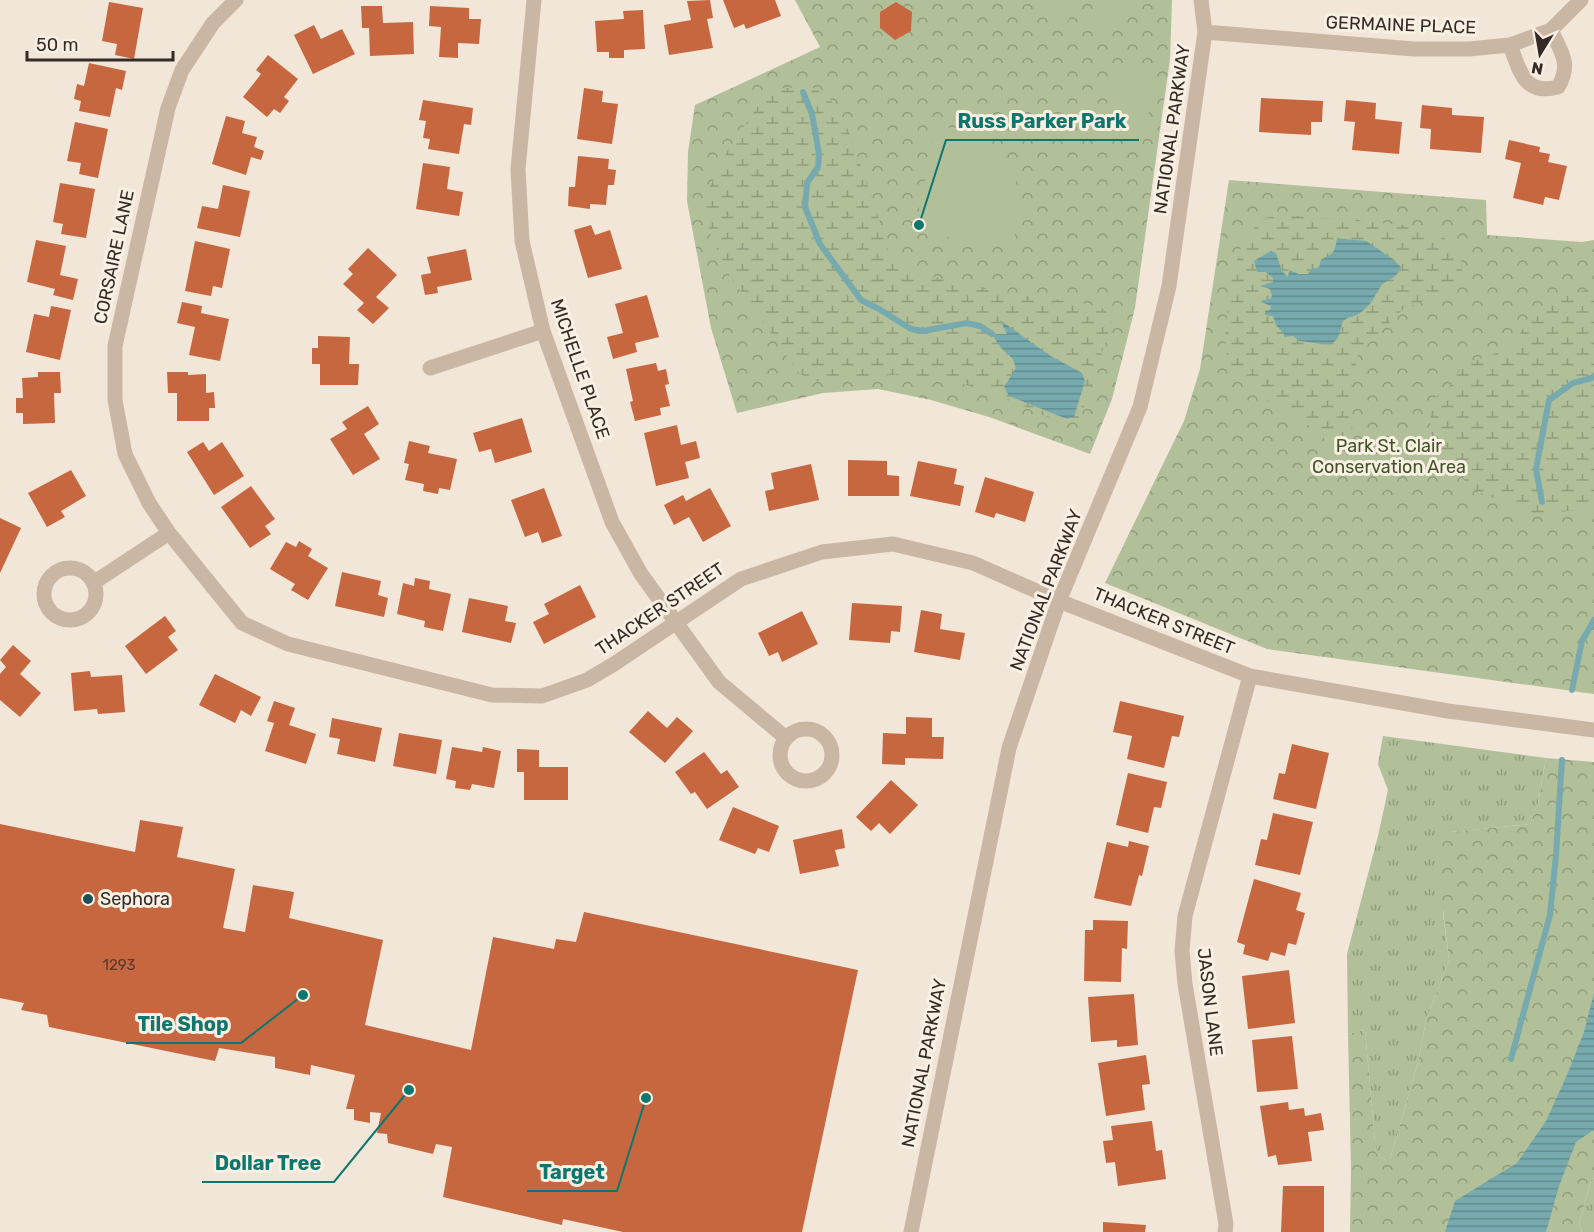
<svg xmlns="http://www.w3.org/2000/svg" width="1594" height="1232" viewBox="0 0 1594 1232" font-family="Rubik,sans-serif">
	<defs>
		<pattern id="grass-tufts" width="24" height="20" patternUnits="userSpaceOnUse" patternTransform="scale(1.5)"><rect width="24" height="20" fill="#b1c098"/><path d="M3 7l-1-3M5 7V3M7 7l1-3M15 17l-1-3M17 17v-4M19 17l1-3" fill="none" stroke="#919c7c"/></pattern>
		<pattern id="forest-crowns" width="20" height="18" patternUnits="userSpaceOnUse" patternTransform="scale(1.5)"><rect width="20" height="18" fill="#b1c098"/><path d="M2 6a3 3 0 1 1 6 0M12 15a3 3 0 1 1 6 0" fill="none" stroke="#919c7c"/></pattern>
		<pattern id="wetland-marsh" width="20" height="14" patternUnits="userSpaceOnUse" patternTransform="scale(1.5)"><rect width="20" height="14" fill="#b1c098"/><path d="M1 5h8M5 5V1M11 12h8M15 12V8" fill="none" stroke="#919c7c"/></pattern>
		<pattern id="water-rules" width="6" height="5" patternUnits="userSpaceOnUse" patternTransform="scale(1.5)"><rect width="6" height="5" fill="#77aaae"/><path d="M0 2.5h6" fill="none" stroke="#628b8d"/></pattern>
	</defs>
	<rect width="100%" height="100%" fill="#f1e6d8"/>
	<path fill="url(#grass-tufts)" d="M1383 736 1546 758 1538 803 1530 824 1451 832 1443 913 1449 960 1426 1021 1418 1062 1389 1163 1376 1153 1365 1030 1348 1034 1347 954 1378 836 1388 790 1378 764Z
		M1594 1178V1232H1582L1579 1224 1591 1180Z"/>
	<path fill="url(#forest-crowns)" d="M795 0H1172L1170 59 1135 308 1112 399 1090 454 989 417 931 400 878 389 823 393 737 413 711 328 687 201 688 152 695 105 820 47Z
		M1229 180 1486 200 1487 235 1582 242 1594 240V694L1267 649 1105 583 1184 421 1200 369Z
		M1546 758 1594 762V1178L1591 1180 1579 1224 1582 1232H1350L1351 1168 1348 1034 1365 1030 1376 1153 1389 1163 1418 1062 1426 1021 1449 960 1439 876 1438 850 1450 832 1530 824 1538 803Z"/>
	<path fill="url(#wetland-marsh)" d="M812 87 829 97 848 130 875 206 887 248 905 267 931 276 1006 294 1073 301 1101 307 1113 319 1079 421 1062 424 993 392 936 377 894 375 839 377 814 382 799 373 729 275 710 234 705 196 728 150 758 106 782 88Z
		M1288 215 1417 226 1442 236 1456 249 1462 264 1461 285 1402 310 1358 354 1350 393 1349 421 1356 435 1331 445 1314 429 1294 416 1272 405 1228 367 1225 336 1230 285 1243 240 1263 218Z
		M1594 287V508L1532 515 1472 489 1430 442 1431 401 1453 383 1461 366 1512 347 1526 323 1556 300Z"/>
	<path fill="#b1c098" d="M1040 0H1073L1069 21 1037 15Z
		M1094 0H1127L1121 31 1089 25Z
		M1115 66 1156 74 1143 142 1101 134Z
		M936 125 983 135 1014 166 1019 206 1013 247 931 235 918 215Z"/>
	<path fill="url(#water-rules)" d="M1337 238 1366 241 1394 260 1401 267C1395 282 1385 279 1381 286 1374 297 1372 304 1360 313 1355 317 1349 316 1343 321 1341 326 1340 335 1337 339 1330 349 1310 341 1299 341L1293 336 1284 337V334L1276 325 1273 316 1265 315V311L1270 310 1271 306 1261 302 1263 300 1270 299 1272 296 1270 289 1260 286 1273 282V278L1266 272H1257L1254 261 1271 251 1276 253 1282 271 1288 277 1289 270 1299 274H1308L1311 269 1319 267 1321 260C1334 252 1334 255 1337 238Z
		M1000 320 1049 355 1082 373 1085 381 1074 417 1067 419 1009 396 1004 387 1016 368 1013 359 1001 348 992 334H1007Z
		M1594 993V1131H1592L1576 1142 1559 1186 1546 1232H1445L1455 1201 1517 1163 1546 1121 1567 1075 1584 1032Z"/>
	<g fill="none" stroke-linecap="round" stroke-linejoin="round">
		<path stroke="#77aaae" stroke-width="6" d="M803 92 812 114 819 154 818 167 807 183 805 207 820 244 861 300 879 309 911 329 923 331 967 323 980 326 992 334
			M1542 502 1536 469 1549 400 1573 383 1592 378 1594 376
			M1572 690 1582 641 1594 620
			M1511 1059 1550 915 1556 855 1562 760"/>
	</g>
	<path fill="#c76740" d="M710 0 713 18 707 19 713 48 669 55 664 25 691 20 687 1Z
		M723 0H775L781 16 746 29 744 24 734 28Z
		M109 2 143 8 134 59 115 55 117 44 102 41Z
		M896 2 912 12 911 31 895 40 880 28V12Z
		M361 6H382L383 23 413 22 414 54 370 56 369 28H362Z
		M430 6 469 8V19H481L479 44 458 43V58L439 57 441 27 429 26Z
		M643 10 645 49 624 50V58H609V52H597L595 21 624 19 623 11Z
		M314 25 321 39 342 29 355 54 313 74 294 35Z
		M268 55 298 79 284 97 289 101 280 113 274 109 267 117 243 97 261 74 256 70Z
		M89 63 126 71 122 90 116 88 110 117 79 111 81 101 74 99 77 84 84 86Z
		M584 88 603 91 602 102 618 104 612 144 577 139Z
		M1261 98 1323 101 1322 122H1311V135L1259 132Z
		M423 100 473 108 471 125 464 124 459 154 428 149 430 139 423 138 426 121 419 120Z
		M1346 100 1376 103 1375 119 1402 122 1399 154 1352 150 1355 122 1344 121Z
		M1422 105 1452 108V115L1484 117 1481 153 1430 149 1431 129 1420 128Z
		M226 116 245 121 242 133 257 137 254 147 264 151 261 160 251 157 246 175 212 164Z
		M75 122 108 129 98 178 79 174 81 163 67 161Z
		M1509 140 1540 147 1539 152 1550 154 1548 162 1567 166 1559 200 1545 197 1543 205 1513 198 1521 163 1505 159Z
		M578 156 609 159 608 169 616 170 614 185H608L606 205 590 204V209L568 206 569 187H575Z
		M423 163 450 167 447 189 463 192 459 216 416 209Z
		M60 183 95 189 86 238 61 234 63 224 53 222Z
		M223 185 250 191 240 237 197 228 202 206 218 209Z
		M591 225 595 235 610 230 622 269 588 278 574 230Z
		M36 240 66 246 60 275 78 279 73 300 53 295 55 289 27 282Z
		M195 241 230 249 222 288 213 286 211 296 185 291Z
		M368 248 397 275 376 297 389 308 373 324 357 310 364 303 343 284 353 274 348 269Z
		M466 249 472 280 437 287 438 293 425 295 421 275 431 273 427 257Z
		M647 295 659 337 635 343 637 352 613 359 607 337 623 333 615 304Z
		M182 302 202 306 201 313 229 319 220 361 189 355 195 327 177 323Z
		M51 306 71 310 60 360 26 352 34 314 49 317Z
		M318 336 350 337 349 364H359L358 385H320V364H312V348H318Z
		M656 363 658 371 666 369 669 384 665 385 670 406 660 408 661 415 635 421 630 402 633 401 626 369Z
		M38 372H60L61 393H54L55 423 23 424V413H16V398H23L22 378 38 377Z
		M167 372H188V375L206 374V393L214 392 215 408H209V421H177V393H168Z
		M368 406 379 424 364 434 380 459 353 475 330 439 347 429 342 422Z
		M522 418 532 452 495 463 491 449 479 452 473 433Z
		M677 425 681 445 696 441 700 458 685 462 689 478 656 486 644 433Z
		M409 441 430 446 428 453 457 459 450 490 439 488 438 494 423 491 424 484 405 480 409 464 404 463Z
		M203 442 209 451 222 442 244 476 214 495 187 452Z
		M848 460 887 461V475L899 476V496H848Z
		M918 461 957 469 954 484 964 486 960 506 910 496Z
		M811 464 819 500 769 511 765 491 774 489 771 473Z
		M71 470 86 496 61 511 65 517 47 527 28 493Z
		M985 477 1034 492 1025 522 996 513 994 518 975 512Z
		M251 486 275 519 265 526 271 534 250 548 221 507Z
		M544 488 562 536 542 543 538 532 525 537 511 500Z
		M710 488 731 526 703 542 689 517 674 525 664 505 683 495 686 501Z
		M0 518 21 528 0 573Z
		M299 541 312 549 308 556 328 568 308 600 291 590 295 584 270 569 286 542 296 547Z
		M342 572 381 581 378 595 388 598 384 617 335 606Z
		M415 578 430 581 429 589 451 594 443 631 424 627 425 621 397 614 403 583 414 586Z
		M580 585 596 617 544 644 533 622 549 614 544 604Z
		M469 598 508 606 505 621 516 623 511 643 462 632Z
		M852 603 902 606 900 632 891 631 890 643 849 640Z
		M921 610 942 614 940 629 965 633 960 660 914 652Z
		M802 611 818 644 782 662 778 652 769 656 758 633Z
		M165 616 176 631 168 637 178 650 146 674 125 646Z
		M13 645 31 661 20 674 41 693 20 717 0 700V674L6 667 0 660Z
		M90 671 91 677 122 675 125 712 98 714 97 709 74 711 71 673Z
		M215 674 261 697 251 716 241 710 235 723 199 705Z
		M274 701 295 708 289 725 316 734 306 764 265 751 274 723 267 721Z
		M1120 701 1184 716 1179 737 1172 736 1164 768 1127 759 1132 736 1113 732Z
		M648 711 667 728 677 717 693 731 665 763 629 732Z
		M906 717 932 718V737H944L943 759 905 758V765L882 764 883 733 906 734Z
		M332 718 382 728 375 762 337 754 340 739 329 737Z
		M399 733 442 740 436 774 393 766Z
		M1292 744 1329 753 1316 809 1273 799 1279 773 1285 774Z
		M452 747 482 752 483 747 501 751 494 788 472 784 470 790 455 788 456 781 446 779Z
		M517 749 539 750V767H568V800H524V772H517Z
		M704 752 721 774 727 770 739 787 707 809 695 792 691 794 675 772Z
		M1128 773 1167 782 1161 808 1154 807 1148 833 1116 825Z
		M891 780 918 805 890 834 879 823 871 831 856 817Z
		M733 807 779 826 769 852 758 848 755 854 719 840Z
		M1273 813 1313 822 1300 875 1255 865 1261 839 1267 840Z
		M140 820 183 827 177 857 235 869 223 928 245 932 253 885 294 892 289 918 383 940 365 1025 471 1050 493 937 554 949 556 939 576 942 584 912 858 970 802 1232H623L563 1219 562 1225 443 1197 452 1147 436 1144 433 1154 388 1143 387 1134 377 1133 381 1113 370 1112V1123L354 1120V1109H346L355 1075 311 1065 310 1075 275 1068V1057L219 1048 215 1061 49 1027 47 1015 21 1010 24 1003 0 998V824L135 852Z
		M842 829 845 848 835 850 839 866 800 874 793 840Z
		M1129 841 1149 846 1142 876 1139 875 1131 906 1094 898 1107 842 1128 847Z
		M1254 879 1301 893 1296 910 1305 913 1296 945 1288 943 1285 956 1271 952 1268 961 1243 954 1245 945 1237 942Z
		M1093 920 1128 921 1127 949 1122 948 1121 982 1084 981 1085 930H1093Z
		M1289 970 1295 1023 1248 1029 1242 976Z
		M1134 994 1138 1045 1117 1047V1040L1091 1042 1088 997Z
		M1292 1036 1298 1089 1257 1092 1252 1040Z
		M1146 1055 1150 1084 1142 1085 1145 1110 1106 1116 1098 1063Z
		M1288 1102 1289 1110 1304 1108 1305 1116 1321 1113 1324 1130 1308 1132 1312 1161 1278 1165 1276 1155 1268 1157 1260 1106Z
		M1152 1121 1156 1151 1162 1150 1166 1179 1118 1186 1115 1162 1106 1163 1103 1141 1113 1140 1111 1126Z
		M1283 1186H1324V1232H1281Z
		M1103 1222 1146 1225 1145 1232H1103Z"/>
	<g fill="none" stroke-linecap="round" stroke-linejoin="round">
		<path stroke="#c9b7a4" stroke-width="15" d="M236 0 213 23 182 70 168 108 115 346V400L125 454 149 503 169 533 242 623 288 644 492 695 542 696 587 680 614 664 741 579 822 552 893 544 973 563 1059 601 1250 676 1448 711 1594 730
			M534 0 518 169 522 241 543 331 612 522 641 574 719 682 786 738
			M1205 32 1414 49H1469L1510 45 1551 30 1581 0
			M1510 45C1520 71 1524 96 1558 87 1572 64 1561 52 1551 30
			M430 368 543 331
			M44 594a26 26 0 1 1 52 0a26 26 0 1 1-52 0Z
			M93 583 169 533
			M780 755a26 26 0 1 1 52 0a26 26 0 1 1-52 0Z
			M911 1232 1009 748 1059 601 1140 407 1169 286 1205 32 1201 0
			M1225 1232 1226 1224 1185 984 1182 951 1185 916 1250 676"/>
	</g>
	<circle fill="#1b4f56" stroke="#f9f0e4" stroke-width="2" cx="88" cy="899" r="6"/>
	<g text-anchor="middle" stroke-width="6" stroke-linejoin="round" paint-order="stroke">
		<g font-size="15" fill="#593a2c">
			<text x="119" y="970">1293</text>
		</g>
		<g font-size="18" fill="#342b26" stroke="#f9f0e4">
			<text transform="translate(1401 25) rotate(2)" y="6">GERMAINE PLACE</text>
			<text transform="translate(1172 129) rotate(-82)" y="6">NATIONAL PARKWAY</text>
			<text transform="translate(114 257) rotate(-78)" y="6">CORSAIRE LANE</text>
			<text transform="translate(580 369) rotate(71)" y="6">MICHELLE PLACE</text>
			<text transform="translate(1046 590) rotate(-69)" y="6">NATIONAL PARKWAY</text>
			<text transform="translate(660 609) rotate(-34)" y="6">THACKER STREET</text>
			<text transform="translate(1164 621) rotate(22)" y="6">THACKER STREET</text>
			<text transform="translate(1210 1002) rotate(83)" y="6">JASON LANE</text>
			<text transform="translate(924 1063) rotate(-79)" y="6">NATIONAL PARKWAY</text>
		</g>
		<g font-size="18" fill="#425329" stroke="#f9f0e4">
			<text x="1389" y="452">Park St. Clair<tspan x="1389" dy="21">Conservation Area</tspan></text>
		</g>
		<g font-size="18" fill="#342b26" stroke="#f9f0e4" text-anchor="start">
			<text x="100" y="905">Sephora</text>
		</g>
	</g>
	<path fill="none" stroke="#0f766e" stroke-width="2" d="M919 225L946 140H1139M303 995L241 1043H126M409 1090L334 1182H202M646 1098L617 1191H527"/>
	<g fill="#0f766e" stroke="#f9f0e4" stroke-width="2">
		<circle cx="919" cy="225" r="6"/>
		<circle cx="303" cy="995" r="6"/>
		<circle cx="409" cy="1090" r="6"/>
		<circle cx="646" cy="1098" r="6"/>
	</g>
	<g font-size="20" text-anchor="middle" font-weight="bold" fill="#0f766e" stroke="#f9f0e4" stroke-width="6" stroke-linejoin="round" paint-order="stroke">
		<text x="1042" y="128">Russ Parker Park</text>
		<text x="183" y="1031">Tile Shop</text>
		<text x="268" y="1170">Dollar Tree</text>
		<text x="572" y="1179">Target</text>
	</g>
	<g transform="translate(1540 54) rotate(191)" stroke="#f9f0e4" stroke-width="4.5" paint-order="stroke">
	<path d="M0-4.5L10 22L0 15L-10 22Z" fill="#342b26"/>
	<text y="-9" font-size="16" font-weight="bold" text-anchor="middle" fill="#342b26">N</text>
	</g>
	<path d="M27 51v9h146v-9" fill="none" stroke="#342b26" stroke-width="3"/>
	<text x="36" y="51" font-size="18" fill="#342b26" stroke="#f9f0e4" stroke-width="4.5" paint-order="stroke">50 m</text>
</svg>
